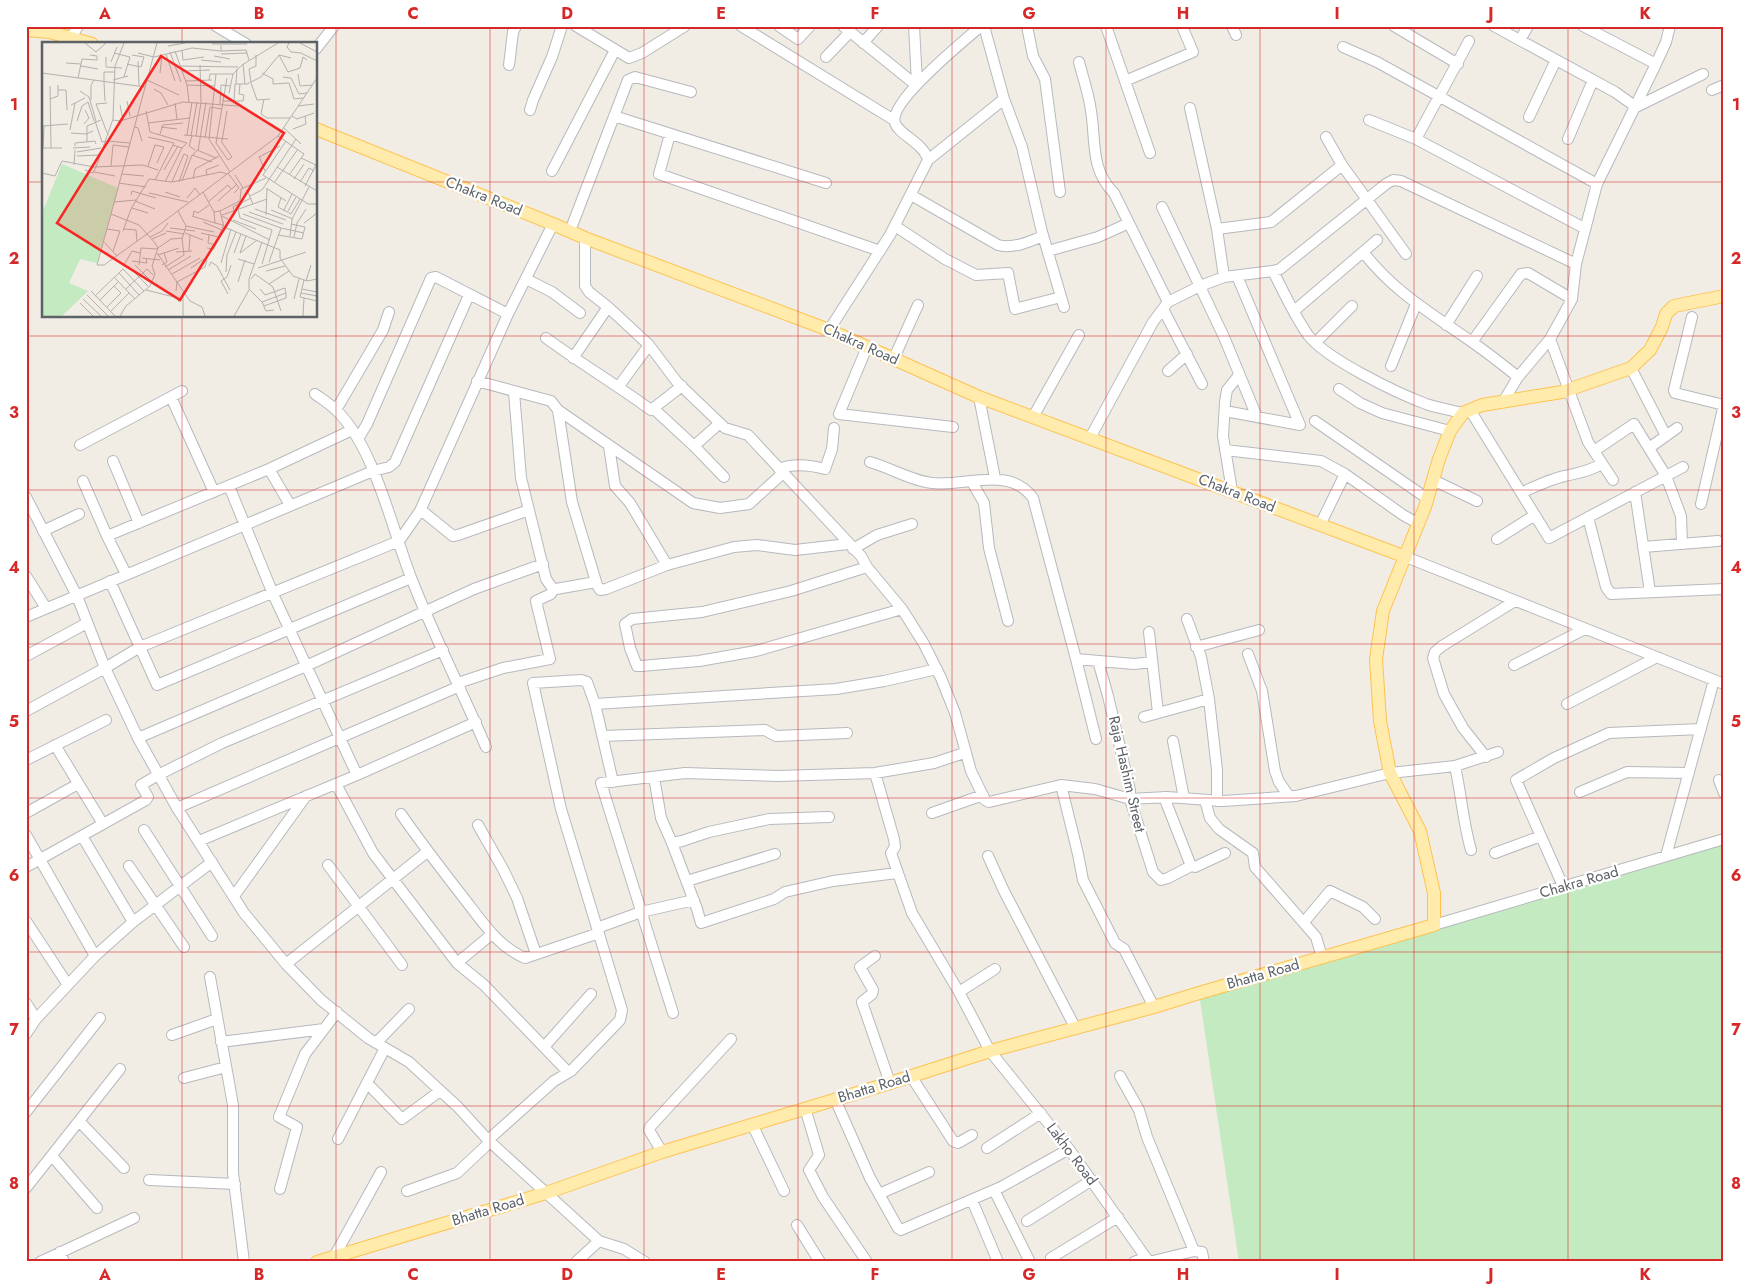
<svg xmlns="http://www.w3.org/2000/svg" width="1750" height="1288" viewBox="0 0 1750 1288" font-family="Jost,sans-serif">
	<rect width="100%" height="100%" fill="#f1ede5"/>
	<path fill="#c3eac0" d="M1724 839V1262H1239L1199 993Z"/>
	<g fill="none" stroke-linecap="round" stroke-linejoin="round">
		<defs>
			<path id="minor" d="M216 26 246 44
				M576 26 629 58 642 53 685 26
				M741 26 894 120
				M779 26 798 39 810 26
				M843 26 911 81 917 83 914 26
				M1027 26 1033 56 1045 79 1060 192
				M1106 26 1150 153
				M1232 26 1236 35
				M1394 26 1458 64
				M1494 26 1615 92 1636 107 1703 74
				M1583 26 1656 64
				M71 38 78 26
				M1520 40 1528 26
				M863 43 878 26
				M1343 47 1377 62 1597 184
				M316 49 334 26
				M826 57 850 32
				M1079 62C1083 78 1089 94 1091 111 1096 140 1090 170 1114 193L1168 302
				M509 65 513 32 516 26
				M1125 81 1193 52 1182 26
				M1712 90 1724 85
				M1004 99 1022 147 1042 232 1064 307
				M1190 108 1217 229 1224 277
				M530 110 533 100 552 57 562 26
				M614 116 826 183
				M1529 117 1556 60
				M1369 120 1416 139 1584 228
				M670 134 659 174 880 251
				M1326 137 1342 165 1406 254
				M1416 139 1469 41
				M1568 139 1593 80
				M928 160 1004 99 984 26
				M552 171 615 50
				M911 195 998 245C1013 249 1029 242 1043 236
				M1162 207 1224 337 1257 417
				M895 226 945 259 976 275 1008 273 1015 309 1061 297
				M1217 229 1271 222 1342 165
				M570 231 628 80 635 77 691 92
				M585 238V286L589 292 608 307 649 345 677 382 725 428 748 435 861 556 867 567 902 609 924 644 941 678 955 713 971 771 985 800 989 802 1061 785 1095 789 1130 799 1167 797 1223 801 1296 796 1390 773 1455 766 1498 752
				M1048 251 1098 237 1129 223
				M1363 252C1395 293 1431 313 1472 342 1488 353 1503 365 1518 377
				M1273 271C1284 293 1294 315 1308 335 1326 359 1397 393 1426 404 1438 408 1451 410 1463 413
				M1237 276 1300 425
				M526 279 552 292 580 313
				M1163 309 1202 384
				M1294 311 1377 240
				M1692 317 1674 390 1675 393 1724 405
				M1446 325 1477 276
				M829 330 890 235 928 160C924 143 899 135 895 123 888 102 965 40 981 26
				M546 338C580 363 617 385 651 410L682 386
				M1550 339 1588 442 1613 480
				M1316 342 1352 306
				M1472 342 1521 274 1528 273 1572 299
				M867 347 839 414 953 427
				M573 358 608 307
				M894 358 918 305
				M1391 366 1416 304
				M1631 368 1666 436
				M1168 371 1187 354
				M477 381 551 401 558 410 693 503 720 508 749 504 783 473
				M619 386 649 345
				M1339 389 1360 403 1382 413 1450 431
				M514 392 521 478 546 579 553 589H556L596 582
				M315 394C322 399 330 404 336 410 375 447 392 530 412 580 434 636 462 691 486 747
				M171 397 214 492
				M979 397 995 478
				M1503 402 1518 377 1550 339 1572 299 1576 264 1597 184 1656 64 1666 42 1670 26
				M654 409 694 446 720 423
				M336 410 383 330 389 312
				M558 410 572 502 597 585 600 590 606 589 667 565 734 547 757 545 795 550 848 544
				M1470 410 1549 538 1683 467
				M1225 411 1300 425
				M1033 417 1079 335
				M1315 421 1428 499
				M1090 438 1153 322 1168 302 1200 286 1224 277 1273 271 1280 269 1386 184 1393 180 1401 181 1576 264
				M358 439 367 424 431 278 436 277 508 314
				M80 445 182 391
				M609 446 615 486 630 503 667 565
				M694 446 724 477
				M1649 448 1677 428
				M1225 450 1321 461 1345 474 1403 515 1419 524
				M1594 451 1634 424 1666 476 1681 516 1682 544
				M113 461 139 523
				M870 462C891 468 912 481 932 483 966 487 1009 465 1033 498L1076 659 1096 739
				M269 469 290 505
				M779 469C794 463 810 465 825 469L832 449 834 428
				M1433 480 1477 501
				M83 481 107 536 126 574
				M972 482 984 503 989 548 1008 621
				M229 486 273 594 357 775
				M1232 491 1223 436 1225 402 1227 390 1239 375
				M1635 492 1650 592
				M1521 493C1536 486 1550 479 1565 476 1581 472 1587 472 1602 464
				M26 497 77 596 105 668 138 738 177 808 244 913 286 964 321 1000 368 1038 409 1062 458 1107 488 1140 599 1241 624 1249 645 1262
				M1701 504 1724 404
				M421 510 453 536 458 535 529 510
				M1588 517 1606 587 1611 594 1724 589
				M1320 525 1345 474
				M43 531 79 514
				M107 536 269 469 352 430
				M1497 539 1535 515
				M1643 547 1718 541
				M853 549 877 535 912 524
				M1406 557 1724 684
				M867 567 791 591 702 612 632 619 625 624 630 648 637 666H641L699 661 756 651 902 609
				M26 576 46 608
				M110 581 157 685 411 578
				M26 617 373 471 389 467 395 462 469 295
				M1187 619 1201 657 1209 699 1217 770V801
				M1149 632 1158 713
				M1196 647 1259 630
				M1248 654 1262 691 1275 771 1279 782 1289 796
				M26 656 87 623
				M1076 659 1134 664 1152 662
				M1098 661 1108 696 1130 790V799L1153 872 1161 880 1168 878 1191 866 1195 867 1225 853
				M1514 665 1585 629
				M458 683 503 668 550 659 536 601 551 594 553 589
				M1567 704 1657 657
				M26 711 105 668 140 647 399 541 420 511 508 314 553 224
				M1144 717 1209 699
				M603 736 765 730 776 736 847 733
				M138 738 306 666 474 589 543 564
				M1173 741 1184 798
				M55 745 103 824
				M1486 757 1463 728 1444 694 1433 658 1435 652 1442 646 1515 601
				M26 760 106 720
				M1455 766C1461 793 1463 822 1471 850
				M875 773 894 839 895 847 891 853 892 856 912 913 959 992 990 1051 1069 1149 1149 1262
				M654 777 661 818 672 843
				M1719 780 1724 793
				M613 782 595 704 836 689 884 681 937 669
				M336 784 373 853 457 963 484 985 568 1072
				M1061 785 1078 854 1083 880 1115 943 1124 949 1154 1007
				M1580 792 1627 772 1689 773
				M1164 797 1191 866
				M1205 800 1210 818 1219 829 1253 853 1255 867 1316 937 1322 957
				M177 808 460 686
				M26 813 78 784
				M932 813 983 795
				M401 814C421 843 442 870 463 897 481 920 498 947 525 958L599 933
				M829 817 769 819 709 832 682 841 672 843 697 909 701 923 774 899 785 892 833 881 897 873
				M478 825 503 869 517 898 536 954
				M144 830 212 936
				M26 835 95 956 36 1019 26 1034
				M82 836 133 922
				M199 841 357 775 476 722
				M1495 853 1541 836
				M988 856 1004 891 1076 1029
				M1666 856 1714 680
				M328 865 402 965
				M129 866 184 947
				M26 867 146 800 148 797 141 785 158 775 222 743 443 650
				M687 881 775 854
				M1563 886 1516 780 1554 758 1609 733 1701 729
				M234 896 306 796
				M26 921 68 985
				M1304 922 1330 891 1363 907 1375 919
				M1434 925 1724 839
				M597 928 641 912 694 900
				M95 956 133 922 212 862
				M875 956 860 967 873 990 872 994 862 1002 890 1083
				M457 963 492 934
				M286 964 427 852
				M210 977 233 1105V1173L244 1262
				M959 992 995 969
				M26 1003 36 1019
				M673 1013 601 783 685 773 778 776 875 773 934 763 964 753
				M172 1035 217 1019
				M221 1042 324 1029
				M376 1043 409 1009
				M544 1047 591 994
				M911 1076 953 1141 958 1143 972 1135
				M1120 1076 1139 1110 1147 1137 1194 1251
				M184 1078 226 1067
				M367 1083 402 1119 440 1091
				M835 1099 870 1178 898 1228 901 1230 1001 1187 1069 1149
				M805 1108 819 1155 809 1170 823 1197 867 1262
				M26 1112 100 1018
				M79 1121 124 1168
				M752 1124 784 1191
				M338 1139 385 1048
				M488 1140 554 1081 571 1071 620 1020 622 1010 561 809 533 683 581 680 587 682 595 704
				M987 1148 1041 1113
				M662 1152 649 1130 650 1127 731 1039
				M52 1156 97 1208
				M149 1180 235 1184
				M26 1188 120 1069
				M280 1189 297 1127 279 1117 305 1054 337 1012
				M994 1190 1030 1262
				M407 1191 457 1173 490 1142
				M879 1194 929 1172
				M972 1200 998 1262
				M1027 1221 1092 1180
				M797 1225 820 1262
				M60 1252 64 1262
				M334 1257 381 1172
				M1051 1258 1118 1217
				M40 1262 134 1218
				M576 1262 599 1241
				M1134 1262 1145 1258
				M1149 1262 1194 1251 1202 1252 1204 1262"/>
			<path id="major" d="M26 30 50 32 92 44
				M316 129 553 224 585 238 829 330 979 397 1406 557
				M317 1262 546 1193 662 1152 890 1083 990 1051 1154 1007 1199 993 1434 925V893L1420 831 1390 773 1380 721 1376 659 1383 611 1425 507 1439 459 1450 431 1463 413 1482 405 1562 392 1631 368 1650 350 1662 327 1666 314 1674 306 1724 296"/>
		</defs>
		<use href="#minor" stroke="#b6b9bd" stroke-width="12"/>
		<use href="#major" stroke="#fec251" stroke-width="14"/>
		<use href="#minor" stroke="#fff" stroke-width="10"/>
		<use href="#major" stroke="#ffecac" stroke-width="12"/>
	</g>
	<path fill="none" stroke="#d62828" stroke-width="1" stroke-opacity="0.55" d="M182 26V44M336 26V1262M490 26V1262M644 26V1262M798 26V1262M952 26V1262M1106 26V1262M1260 26V1262M1414 26V1262M1568 26V1262M26 182H44M316 182H1724M182 316V1262M26 336H1724M26 490H1724M26 644H1724M26 798H1724M26 952H1724M26 1106H1724"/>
	<g text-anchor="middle" stroke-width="4.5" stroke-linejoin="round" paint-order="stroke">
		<g font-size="15" fill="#5d6267" stroke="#fff">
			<text transform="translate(484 196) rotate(22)" y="5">Chakra Road</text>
			<text transform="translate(861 344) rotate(24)" y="5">Chakra Road</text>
			<text transform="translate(1237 493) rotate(21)" y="5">Chakra Road</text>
			<text transform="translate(1127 774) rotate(77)" y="5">Raja Hashim Street</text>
			<text transform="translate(1579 882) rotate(-16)" y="5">Chakra Road</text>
			<text transform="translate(1263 974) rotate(-16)" y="5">Bhatta Road</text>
			<text transform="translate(874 1087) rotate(-17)" y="5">Bhatta Road</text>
			<text transform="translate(1072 1154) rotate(53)" y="5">Lakho Road</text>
			<text transform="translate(488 1210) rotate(-17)" y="5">Bhatta Road</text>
		</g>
	</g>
	<g transform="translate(42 42)">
		<rect width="275" height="275" fill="#f1ede5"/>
		<path d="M20 122 76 146 55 221 38 217 27 241 46 249 20 274H0V171Z" fill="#c3eac0"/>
		<path fill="none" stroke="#b2b1af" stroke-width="1" d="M43 1 54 10 64 1M247 1 245 5 249 10 259 11 275 19M258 1 275 10M170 2H205M179 3V9L204 8 207 18M126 4 143 1M140 8 141 18 162 15M133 9 145 43 173 44M128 10 139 40M72 11 88 15M96 11 112 15 150 6 179 9M124 12 133 39M179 12 205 11M237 13 246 30M172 14 188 17M64 15V25L80 26M159 18 179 20M96 19 97 44M69 20 75 5M24 21 39 22M85 22 99 25 102 15 90 13M201 22 203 42M39 24 56 27M138 24 196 25M141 29 168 28M246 30 258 26 261 15 265 18M0 31 103 45M118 31 120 13M220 31 231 37V42L247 41M174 32 167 97 188 130M256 32 258 44 270 43M82 35 88 15M241 35 249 36 257 52 265 51M36 36 40 17 55 18V14L48 13M185 36 174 101 186 118M71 38 86 34M105 38 137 53M167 38 168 32H191L200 23 236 1M144 39 170 38M62 40V30H72M62 40 63 59M209 40 207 27 214 24V13M209 41 215 58 228 57M247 41 252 57 261 56M194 42 195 27M145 43 147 60M8 44 9 106M112 47 119 51 126 63M16 48H24L25 68M38 49 47 55 54 79M187 51 191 32M8 57 16 54V43M222 57 219 72 225 76H248M49 58V43L52 38M85 59 88 74M181 59H201L202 53 197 52 198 42M192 59 193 42H205L219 35 237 13 249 16M65 61 54 62 66 93M133 61 135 77M178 62 179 43 188 44M29 63 43 56M78 63 81 78M256 64 272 62M104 69 108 90 145 101 140 106M250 74 255 77 272 71M71 78 78 79 141 60 196 64M35 79 40 64 46 60 52 79M53 79 60 100 64 99M106 81 148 76M42 82 47 76 43 68M1 84 26 82M2 84 1 106H20M93 85 96 86 100 99M119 85 135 87M242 86 259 102M251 87 264 82 263 74M28 88 33 61M29 91 44 92 51 89M118 92 121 83 141 81M142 93 186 97M145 93 150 60M149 94 155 60M150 94 147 104 153 108M154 94 159 60 158 23M236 94 262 112 247 133M106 95 132 101 113 138M163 96 168 65 180 67M65 99 88 101M179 99 190 115 186 118M180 99 185 69M244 99 221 133 266 162H275M45 100V84L59 78M33 104V101L53 99 54 102M31 106 48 105M156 109 164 60M35 110 59 106M151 113 155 108 174 116M35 114 57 113M217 114 223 129M217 115 238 104M259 116 274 123M32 123 33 108M69 124 71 103 87 105M106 124 113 103 122 105 115 121M54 125 71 77 73 24 82 1M235 125 275 149M43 128 51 131 54 125M122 128 136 104M52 130 73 134M0 131 13 134 20 119 52 125 101 123 116 128M186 131 197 146 192 151M80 132 102 134M165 133 164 128 177 123M193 133 201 146M151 137 153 127 177 114M252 137 262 122M140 139 150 113 170 120M123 140 140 106 131 103M130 140 142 112 146 114 137 140M258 140 267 126 272 129M77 141 104 145M232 141 256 107M263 144 274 123M224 146 244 159M205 148 211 162M123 150 138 155M161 150 172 170 178 169 182 185 238 208V216L251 234 265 239 275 237M107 151 146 160M89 153 90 149 114 156M208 154 220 148 254 97M145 156 153 146 158 153M239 156 236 165 249 172M93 159 113 167M176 159 195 142M72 160 94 158M166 160 186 143 189 147M90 166 106 171M196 167 198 176 230 188 220 222M213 167 244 178M229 168 251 177M242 168 250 152M178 169 198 159 199 147 224 136M192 169 191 165 209 156M246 169 254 155M172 170 173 181 181 183M207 170 241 182M69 172 55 223H62L105 192M201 172 239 186 262 191M249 172 258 157M180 173 225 157M224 173 225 147M150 174 173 181M151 174 152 169 156 171 167 163M180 174 228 198M191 178 214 187M161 180 180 188M262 181 275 171M144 184 172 190M128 186 153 189M65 187 78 189 71 209M82 187 94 188 95 199M81 189 89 167 107 137 130 140 179 130 185 132M124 189 142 192M143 191 161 198M159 191 177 195M105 192 236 94 275 36M167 193 166 201 174 203M236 193 260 197 263 185 249 182M204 194 198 211 215 198M248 194 250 177 267 145M108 195 120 189 126 181M252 195 255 181 264 167M110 197 124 191M61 199 75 214M220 200 207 237V247L220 260 224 269 232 268M116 206 129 197 141 196M165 206 172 207 181 184M147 209 148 193M134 210 150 209M115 211 148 259 160 265 163 274M192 211 199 192M116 213 137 206M100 216 118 218M196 217 212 222M90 219 105 221 104 216M227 220 239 186M179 221 189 187M82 223 90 209 98 211M93 223 109 239M97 223 99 206 116 207M120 223 125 220 122 211M86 224 106 244M167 224 169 220 175 224 188 248M123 225 142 213 140 197 144 184 136 169M149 226 162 217M216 226 264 210M126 228 149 214M224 229 243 224M184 230 185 213 194 190M77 231 97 253M130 232 158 216M72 235 93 257M209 237 213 232 231 245 239 269M262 238 258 255 275 259M264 239 269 223M196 240 203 218M227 242 247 229M84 247 105 227 111 233M218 247 223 253 243 246 244 251V256L222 264M260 247 275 250M104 248 136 256 137 260M49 249 73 274M134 249 135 240 163 225 165 218M259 251 275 254M186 252 179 239 185 235 189 223M45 253 66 274M54 253 81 227 102 249M41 257 59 274M252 257 257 237M58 258 76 240M220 260 244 251M38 261 51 274M65 265 79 251 72 244M69 269 87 251M78 274 84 264 108 244 113 232 110 224 116 206 113 201 97 183 69 172 115 1M141 274V250M192 274 207 248M261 274 262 256"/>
		<path fill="#f92523" fill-opacity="0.15" stroke="#f92523" stroke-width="2.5" d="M119 14 242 91 138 258 15 181Z"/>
		<rect width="275" height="275" fill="none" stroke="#5d6267" stroke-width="2.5"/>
	</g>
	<rect width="1750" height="1288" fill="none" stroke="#ffffff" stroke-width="55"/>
	<rect x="28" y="28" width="1694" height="1232" fill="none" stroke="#d62828" stroke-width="2"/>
	<g font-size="16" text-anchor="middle" font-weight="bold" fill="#d62828">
		<text x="105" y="19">A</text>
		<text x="259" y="19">B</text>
		<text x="413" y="19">C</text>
		<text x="567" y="19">D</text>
		<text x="721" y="19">E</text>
		<text x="875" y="19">F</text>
		<text x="1029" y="19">G</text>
		<text x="1183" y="19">H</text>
		<text x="1337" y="19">I</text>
		<text x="1491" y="19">J</text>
		<text x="1645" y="19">K</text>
		<text x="14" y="110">1</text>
		<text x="1736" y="110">1</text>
		<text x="14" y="264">2</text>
		<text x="1736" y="264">2</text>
		<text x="14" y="418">3</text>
		<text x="1736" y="418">3</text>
		<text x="14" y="573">4</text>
		<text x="1736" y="573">4</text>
		<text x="14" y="727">5</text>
		<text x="1736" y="727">5</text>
		<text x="14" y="881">6</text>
		<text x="1736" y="881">6</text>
		<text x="14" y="1035">7</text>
		<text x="1736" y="1035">7</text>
		<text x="14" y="1189">8</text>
		<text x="1736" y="1189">8</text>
		<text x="105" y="1280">A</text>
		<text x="259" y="1280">B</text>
		<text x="413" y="1280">C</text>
		<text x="567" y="1280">D</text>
		<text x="721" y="1280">E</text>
		<text x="875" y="1280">F</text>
		<text x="1029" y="1280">G</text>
		<text x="1183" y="1280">H</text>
		<text x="1337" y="1280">I</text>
		<text x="1491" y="1280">J</text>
		<text x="1645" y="1280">K</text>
	</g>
</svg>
